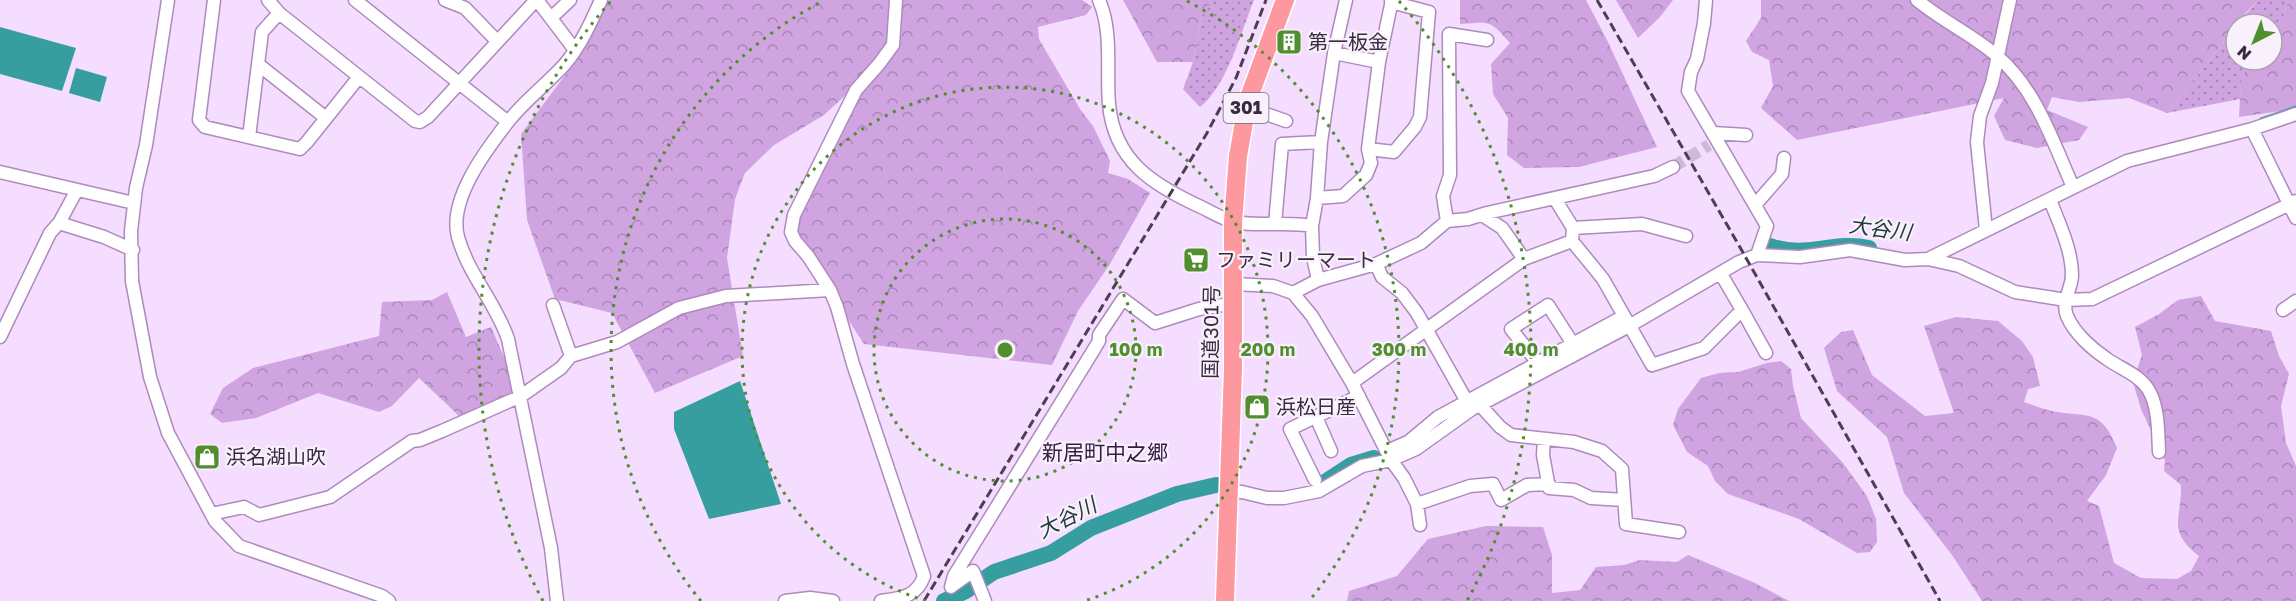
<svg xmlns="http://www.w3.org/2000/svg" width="2296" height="601" viewBox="0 0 2296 601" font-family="'Golos Text','Noto Sans JP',sans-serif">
	<defs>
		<pattern id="grass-dots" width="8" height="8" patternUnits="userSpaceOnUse" patternTransform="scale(1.5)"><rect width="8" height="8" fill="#cfa4e1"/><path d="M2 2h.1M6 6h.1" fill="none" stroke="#a986b8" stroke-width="1.8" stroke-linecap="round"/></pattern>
		<pattern id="forest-crowns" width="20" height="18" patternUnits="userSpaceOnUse" patternTransform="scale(1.5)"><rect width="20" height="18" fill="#cfa4e1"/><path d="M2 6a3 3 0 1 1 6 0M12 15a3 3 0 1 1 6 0" fill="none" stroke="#a986b8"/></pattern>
	</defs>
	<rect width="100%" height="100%" fill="#f4ddfe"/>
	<path fill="url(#grass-dots)" d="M1213 0H1254C1241 32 1227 86 1200 107L1183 89 1193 62 1203 11Z
		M2258 0H2288L2284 15 2272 33V24H2238Z
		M2236 27V60H2255L2241 84 2240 99 2167 113Z"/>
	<path fill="url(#forest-crowns)" d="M609 0H1082L1092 7 1086 15 1038 27 1039 39 1080 109 1093 126 1110 161 1108 173 1128 179 1150 193 1110 264 1078 311 1052 365 864 344 791 232 850 91 824 115 774 145 745 173 735 199 727 258 743 356 655 393 612 313 555 299 527 220 521 134 584 50Z
		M1123 0H1214L1203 11 1193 62H1157Z
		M1460 0H1586L1607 40 1657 147 1579 167 1524 168 1507 155 1508 118 1493 94 1491 64 1510 43C1489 19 1491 22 1460 24Z
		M1616 0H1673L1660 17 1638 38Z
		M1761 0H2258L2236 24V27L2167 113 2129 98 2079 102 2052 97 2047 110 2088 127 2079 140 2037 148 2005 140 1994 116 2004 98 1797 140 1761 108 1773 86 1769 60 1752 52 1746 41 1761 18Z
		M2288 0H2296V109L2239 117 2241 78 2254 60H2272V33L2284 15Z
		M447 292 466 337 491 327 521 396 459 416 419 378 392 406 379 412 318 393 256 418 222 423 210 414 223 388 253 368 379 336 382 302 432 300Z
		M2201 296 2215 321 2271 331 2279 356 2289 374 2281 406 2286 443 2296 466V601H1982L1952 555 1904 493 1887 437 1837 391 1824 348 1841 332 1853 330 1872 375 1925 416 1954 413 1924 326 1956 317 1998 321 2022 341 2033 357 2040 386 2028 389 2024 402C2033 405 2042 409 2052 411 2086 418 2101 407 2117 448L2106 475 2087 501 2099 506 2114 563 2141 578 2177 579 2191 571 2199 556C2166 530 2182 519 2181 485L2164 471 2165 461 2141 409 2133 382 2142 355 2135 327 2159 314 2178 300Z
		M1781 361 1791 369 1793 386 1801 418 1843 463 1867 496 1876 519 1877 542 1870 552 1857 553 1799 519 1728 494 1715 481 1708 466 1687 452 1673 425 1678 409 1701 378 1719 373 1738 372 1767 363Z
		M1486 526 1543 527 1552 555V593L1580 590 1596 567 1624 565 1640 560 1677 562 1688 555 1755 583 1789 601H1347L1349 591 1397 576 1428 539Z"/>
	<path fill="#379e9f" d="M0 27 76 48 62 91 0 74Z
		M76 68 107 77 100 102 69 93Z
		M740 381 781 504 709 519 674 429V412Z"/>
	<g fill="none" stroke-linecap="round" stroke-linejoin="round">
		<path stroke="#379e9f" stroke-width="3" d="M2261 119 2296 107"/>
		<path stroke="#379e9f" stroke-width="16" d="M1770 246C1807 259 1832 240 1869 248
			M1325 482 1351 465 1374 458
			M944 601 966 591 994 572 1051 553 1091 528 1177 494 1216 485"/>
		<path stroke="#cfb9d8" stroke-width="12" stroke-dasharray="12 6" stroke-linecap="butt" d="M1673 167 1709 145"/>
		<defs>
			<path id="minor" d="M168 0 146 145 136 188 131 231 132 281 150 377 168 433 215 521 239 546 382 596 389 601
				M214 0 199 120 205 127 300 149 307 142 359 77
				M268 0 279 13 415 121 420 122 428 117 536 0
				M355 0 508 122
				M445 0 465 8 497 41
				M537 0 575 50
				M1099 0C1113 32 1106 70 1109 104 1114 161 1153 185 1201 207 1212 212 1224 220 1235 222 1260 227 1287 221 1312 226
				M1706 0 1704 23 1697 59 1691 72 1688 91 1767 226 1757 255
				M1917 0C1942 21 1973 35 1997 56 2036 89 2053 142 2073 187
				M551 18 570 0
				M1334 53 1379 62
				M259 65 326 118
				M1246 107 1286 121
				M2252 129 2296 218
				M1713 133 1746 135
				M249 137 262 32 279 13
				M1368 149 1394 152 1415 127 1420 117 1429 12 1391 2
				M0 172 134 203
				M1317 198 1343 196 1366 175 1371 163 1368 149 1379 62 1392 0
				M1555 199 1573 228 1572 241 1603 279 1652 365 1704 348 1742 310 1721 274
				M2050 200C2059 223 2072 250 2072 275 2072 289 2061 301 2067 316 2074 333 2092 349 2107 359 2121 369 2138 374 2148 389 2159 406 2158 433 2159 452
				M1755 205 1782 174 1784 158
				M1482 215 1502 228 1524 259
				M1447 221 1443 196 1450 175 1449 34 1487 40
				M59 223 77 190
				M1275 224 1282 144 1321 142
				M1573 228 1642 224 1686 236
				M1986 230 1977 142 1980 116 1992 83 2010 0
				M1928 259 2127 161 2252 129 2296 114
				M1376 264 1382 277 1402 293 1417 313 1470 407
				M1318 280 1313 257 1312 226 1317 198 1321 142 1334 53 1346 0
				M1235 284 1273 286 1293 293 1312 316 1352 383 1391 460 1404 478 1417 504 1420 525
				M1293 293 1318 280 1376 264 1421 243 1447 221 1468 219 1487 213 1654 176 1673 167
				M553 305 571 356
				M1742 310 1766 353
				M2283 310 2296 301
				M0 337 50 233 59 223 104 237 133 250
				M1538 363 1511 329 1548 305 1573 344
				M1352 383 1524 259 1572 241
				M1480 405 1500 427 1511 435 1574 442 1602 451 1622 469 1626 524 1679 532
				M1316 417 1331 451
				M1544 439 1543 455 1549 488 1574 490 1591 498 1624 500
				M1387 451 1408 442 1438 417 1624 316
				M1315 480 1290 429 1359 396
				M1229 492H1242L1267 498H1284L1319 491 1362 466 1391 460 1416 449 1472 409 1629 326 1739 262 1757 255 1800 257 1850 250 1905 260 1928 259 1959 266 2015 292 2066 300 2092 299 2296 201
				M1417 504 1470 486 1493 484 1501 500 1527 485 1549 484
				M211 514 244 507 259 515 330 497 412 441 420 440 442 431 521 396 561 368 571 356 617 342 679 308 726 296 830 290
				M952 586 973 571 985 601
				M951 587 954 576 1093 351 1099 341V335L1123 299 1155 323 1199 309 1234 303
				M557 601 551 548 508 339C496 303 468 274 458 237 448 200 486 150 507 123 524 101 547 84 565 64 581 45 591 22 601 0
				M785 601 810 598 833 601
				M881 601C901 598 917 597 924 576L853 364 837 307 830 290 808 256 795 241 791 232 794 215 856 90 879 64 893 45 896 0"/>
			<path id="highway" d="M1225 601 1233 368V222L1238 156 1248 100 1285 0"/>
		</defs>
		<use href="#minor" stroke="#ae8abd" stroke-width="15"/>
		<use href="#highway" stroke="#fff" stroke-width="21"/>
		<use href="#minor" stroke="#fff" stroke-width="12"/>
		<use href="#highway" stroke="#fc989e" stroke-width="18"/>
		<path stroke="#4e3e54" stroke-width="3" stroke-dasharray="9 4.5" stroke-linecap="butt" d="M1597 0 1741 249 1940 601
			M924 601 1207 133 1236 78 1266 0"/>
	</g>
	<g fill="none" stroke="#508e2e" stroke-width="3" stroke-dasharray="3 6">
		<circle cx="1005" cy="350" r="131"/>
		<path d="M926 601A263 263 0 1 1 1084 601"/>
		<path d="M701 601A394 394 0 0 1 823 1M1187 1A394 394 0 0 1 1309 601"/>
		<path d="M543 601A526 526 0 0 1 611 1M1399 1A526 526 0 0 1 1467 601"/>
	</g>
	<defs>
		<symbol id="building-square" viewBox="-11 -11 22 22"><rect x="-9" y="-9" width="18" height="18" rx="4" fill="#508e2e" stroke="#f8f1fc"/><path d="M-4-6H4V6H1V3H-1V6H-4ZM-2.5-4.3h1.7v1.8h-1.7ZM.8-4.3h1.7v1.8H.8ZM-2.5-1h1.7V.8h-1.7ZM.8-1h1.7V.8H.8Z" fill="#fff"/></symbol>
		<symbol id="supermarket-square" viewBox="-11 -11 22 22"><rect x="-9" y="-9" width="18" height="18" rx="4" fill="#508e2e" stroke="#f8f1fc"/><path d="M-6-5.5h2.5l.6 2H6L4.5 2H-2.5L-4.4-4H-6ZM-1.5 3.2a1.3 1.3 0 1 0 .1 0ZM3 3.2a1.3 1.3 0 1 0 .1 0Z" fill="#fff"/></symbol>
		<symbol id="shop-square" viewBox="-11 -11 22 22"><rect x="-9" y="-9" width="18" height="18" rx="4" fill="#508e2e" stroke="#f8f1fc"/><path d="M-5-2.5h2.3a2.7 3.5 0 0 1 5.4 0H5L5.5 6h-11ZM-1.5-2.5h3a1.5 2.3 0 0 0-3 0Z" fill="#fff"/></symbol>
	</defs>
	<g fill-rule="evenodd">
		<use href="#building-square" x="1274" y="27" width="30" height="30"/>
		<use href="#supermarket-square" x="1181" y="245" width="30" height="30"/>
		<use href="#shop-square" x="1242" y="392" width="30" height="30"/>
		<use href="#shop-square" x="192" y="442" width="30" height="30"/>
	</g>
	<g text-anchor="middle" stroke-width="4.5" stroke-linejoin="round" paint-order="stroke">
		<rect fill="#f8f1fc" stroke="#726678" stroke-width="1.5" x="1223.5" y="93" width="45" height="30" rx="4.5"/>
		<g font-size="18" font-weight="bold" fill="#392a3f">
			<text x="1246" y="114">301</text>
		</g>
		<g font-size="20" fill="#392a3f" stroke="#f8f1fc" text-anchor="start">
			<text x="1308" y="49">第一板金</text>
			<text x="1216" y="267">ファミリーマート</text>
			<text x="1276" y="414">浜松日産</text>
			<text x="226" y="464">浜名湖山吹</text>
		</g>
		<g font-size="20" fill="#392a3f" stroke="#f8f1fc">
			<text transform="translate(1211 332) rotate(-89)" y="7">国道301号</text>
		</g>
		<g font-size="21" font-style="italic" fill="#233a3a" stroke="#f8f1fc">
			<text transform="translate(1880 229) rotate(7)" y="7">大谷川</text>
			<text transform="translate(1067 518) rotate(-27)" y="7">大谷川</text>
		</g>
		<g font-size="21" fill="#391944" stroke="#f8f1fc">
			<text x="1105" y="460">新居町中之郷</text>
		</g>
	</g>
	<circle cx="1005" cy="350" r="9" fill="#508e2e" stroke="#f8f1fc" stroke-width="3"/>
	<g font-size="18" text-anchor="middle" font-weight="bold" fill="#508e2e" stroke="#f8f1fc" stroke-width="4.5" stroke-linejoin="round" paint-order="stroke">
		<text x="1136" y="356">100 m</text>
		<text x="1268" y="356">200 m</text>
		<text x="1399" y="356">300 m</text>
		<text x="1531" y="356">400 m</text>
	</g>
	<g transform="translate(2254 42) rotate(222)"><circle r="28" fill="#f8f1fc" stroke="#aca1b0" stroke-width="1.5"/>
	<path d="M0-4.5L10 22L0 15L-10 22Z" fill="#508e2e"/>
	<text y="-9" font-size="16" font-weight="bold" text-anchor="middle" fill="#392a3f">N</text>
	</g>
</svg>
